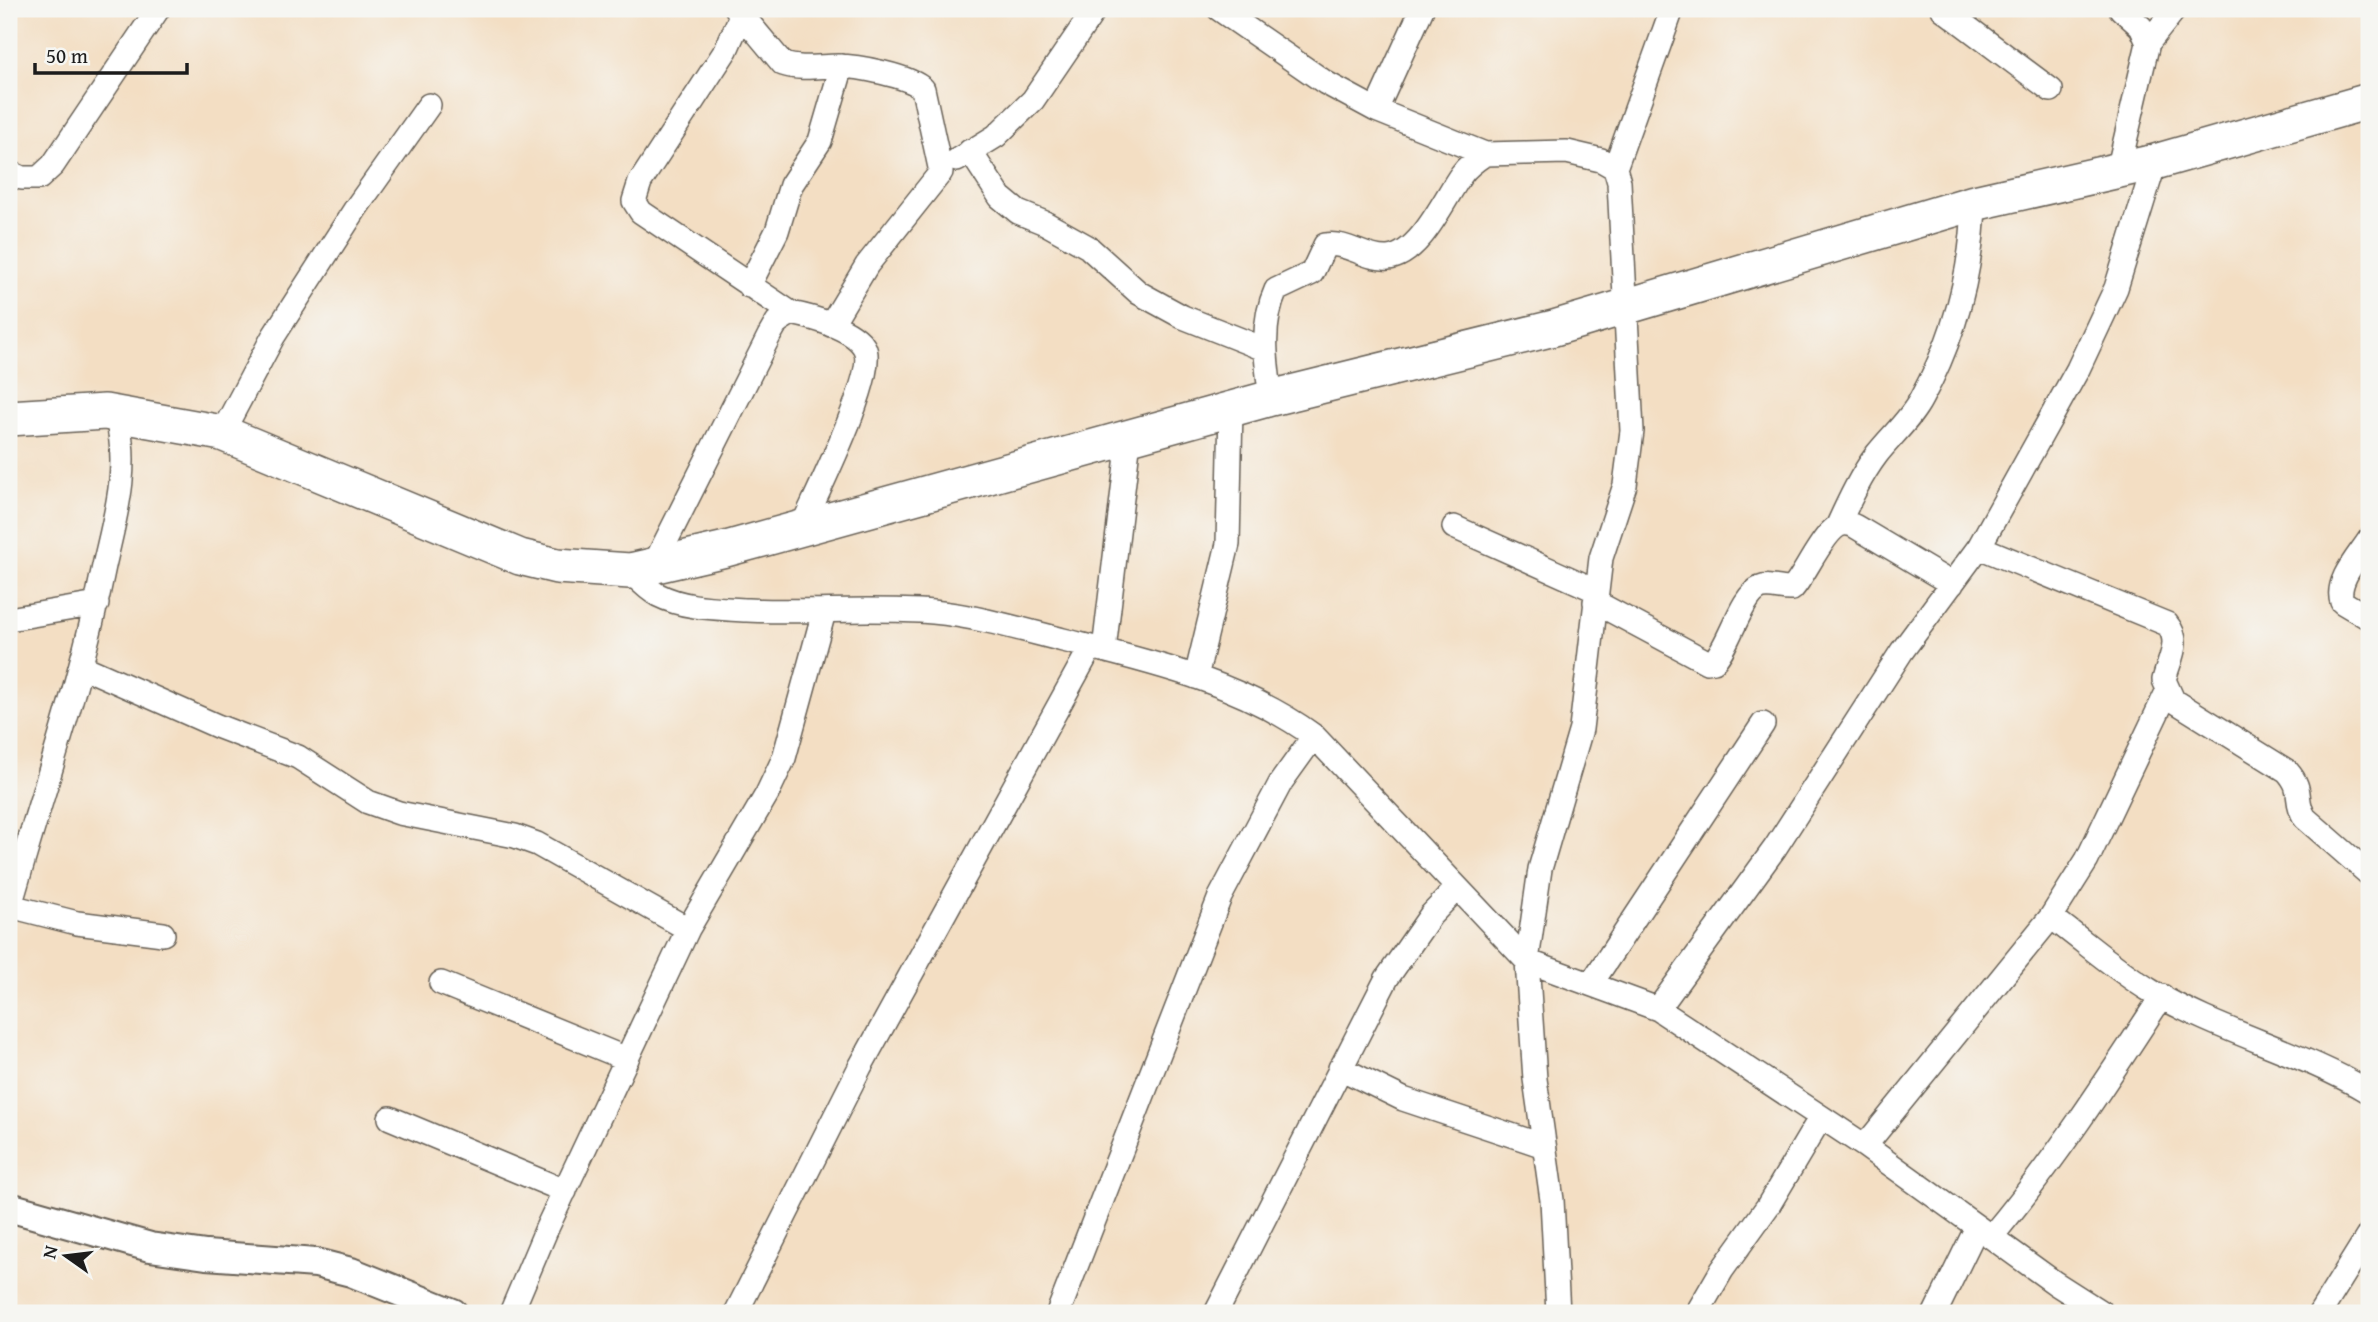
<svg xmlns="http://www.w3.org/2000/svg" width="2378" height="1322" viewBox="0 0 2378 1322" font-family="'Gentium Book Plus',serif">
	<rect width="100%" height="100%" fill="#f6f6f2"/>
	<filter id="ink" filterUnits="userSpaceOnUse"><feTurbulence type="fractalNoise" baseFrequency=".0143" numOctaves="2"/><feDisplacementMap in="SourceGraphic" scale="14" xChannelSelector="R" yChannelSelector="G"/><feConvolveMatrix kernelMatrix="1 2 1 2 8 2 1 2 1" color-interpolation-filters="sRGB"/></filter>
	<filter id="wash" filterUnits="userSpaceOnUse"><feTurbulence type="fractalNoise" baseFrequency=".00686" numOctaves="4" result="noise"/><feDisplacementMap in="SourceGraphic" scale="28" xChannelSelector="R" yChannelSelector="G"/><feGaussianBlur stdDeviation="1.57" result="paint"/><feColorMatrix in="noise" values="0 0 0 0 0 0 0 0 0 0 0 0 0 0 0 0 0 1.4 0 .05"/><feComposite in="paint" operator="in"/></filter>
	<g filter="url(#wash)">
		<rect width="100%" height="100%" fill="#f3dec3"/>
	</g>
	<g filter="url(#ink)">
		<g fill="none" stroke-linecap="round" stroke-linejoin="round">
			<defs>
				<path id="minor" d="M737 9 783 64C801 70 820 66 838 66 857 66 910 76 923 89L941 172 867 265 831 325
					M1219 9 1326 83 1376 110 1485 154 1567 152 1601 160 1615 168 1619 182 1632 431 1625 485 1601 558 1581 729 1540 869 1527 961 1535 1079 1552 1200 1558 1313
					M1943 9 2051 90
					M741 16 726 50 640 182 634 201 641 212 791 313
					M2148 43 2175 9
					M1376 110 1422 9
					M970 151 1000 197 1018 212 1045 223 1088 247 1139 293 1183 317 1264 349
					M957 160 996 136 1033 100 1095 9
					M1615 168 1672 9
					M2118 171 2148 43 2141 27 2121 9
					M9 172 22 178H39L53 165 158 9
					M749 286 777 231 791 185 820 141 842 66
					M1271 398C1266 362 1260 325 1276 290L1312 273 1325 245C1347 241 1366 260 1388 258 1420 255 1444 199 1461 175 1467 166 1476 160 1485 154
					M222 433 273 337 356 208 429 105
					M1838 525C1849 501 1861 475 1877 454 1891 436 1910 420 1921 399 1954 339 1972 271 1974 203
					M1454 527 1595 590
					M2369 540C2358 557 2335 581 2342 602L2369 618
					M1979 547 2167 624C2182 642 2169 659 2164 680L2173 700 2287 771C2305 791 2293 799 2305 818L2369 874
					M653 567 769 336 777 322 791 313C811 317 853 328 864 347 879 372 814 499 801 529
					M630 571C639 580 647 589 658 595 686 609 717 608 747 610 809 613 871 607 933 612 976 616 1020 629 1063 640 1150 662 1240 682 1314 736L1527 961 1658 1009 1865 1146 2055 1283 2102 1313
					M1595 602 1707 662 1714 661C1730 644 1741 596 1760 588 1770 584 1782 590 1792 589 1806 575 1827 520 1848 524 1853 524 1859 529 1863 531L1952 584
					M9 619 97 604
					M1104 650 1129 439
					M81 666 217 726 298 757 368 802 399 813 515 836 537 844 688 929
					M1196 677 1228 544 1231 409
					M10 906 77 923 163 934
					M9 910C41 795 81 683 104 566 115 517 130 469 117 419
					M2051 917C2084 941 2116 970 2151 991 2219 1032 2300 1051 2369 1092
					M441 983 627 1059
					M1591 984 1763 724
					M1658 1009 1775 848 1902 651 1979 547 2078 369 2116 288 2155 162
					M1340 1068 1403 1099 1544 1146
					M390 1118 565 1191
					M1865 1146 2051 917 2087 860 2167 692
					M1991 1237C2055 1161 2108 1079 2162 996
					M511 1313 547 1228 688 929 767 794 784 758 824 612
					M736 1313 860 1067 1091 647
					M1058 1313 1220 897 1281 782 1314 736
					M1216 1313 1387 978 1431 915 1456 889
					M1697 1313 1722 1270 1768 1206 1821 1117
					M1935 1313 1977 1227
					M2320 1313 2369 1234"/>
				<path id="tertiary" d="M9 1207 150 1247 206 1255 316 1263 351 1272 453 1313"/>
				<path id="primary" d="M9 418 105 412 222 433 520 557 557 566 630 571 726 549 1271 398 1554 328 1974 203 2155 162 2369 101"/>
			</defs>
			<use href="#minor" stroke="#676056" stroke-width="26"/>
			<use href="#tertiary" stroke="#676056" stroke-width="32"/>
			<use href="#primary" stroke="#676056" stroke-width="38"/>
			<use href="#minor" stroke="#fff" stroke-width="23"/>
			<use href="#tertiary" stroke="#fff" stroke-width="28"/>
			<use href="#primary" stroke="#fff" stroke-width="35"/>
		</g>
	</g>
	<rect width="2378" height="1322" fill="none" stroke="#f6f6f2" stroke-width="35"/>
	<g transform="translate(66 1256) rotate(284)" stroke="#f6f6f2" stroke-width="5" paint-order="stroke">
	<path d="M0-5L12 26L0 18L-12 26Z" fill="#1c1c1c"/>
	<text y="-10" font-size="19" font-weight="bold" text-anchor="middle" fill="#1c1c1c">N</text>
	</g>
	<path d="M35 63v10h152v-10" fill="none" stroke="#1c1c1c" stroke-width="3.5"/>
	<text x="46" y="63" font-size="21" fill="#1c1c1c" stroke="#f6f6f2" stroke-width="5" paint-order="stroke">50 m</text>
</svg>
